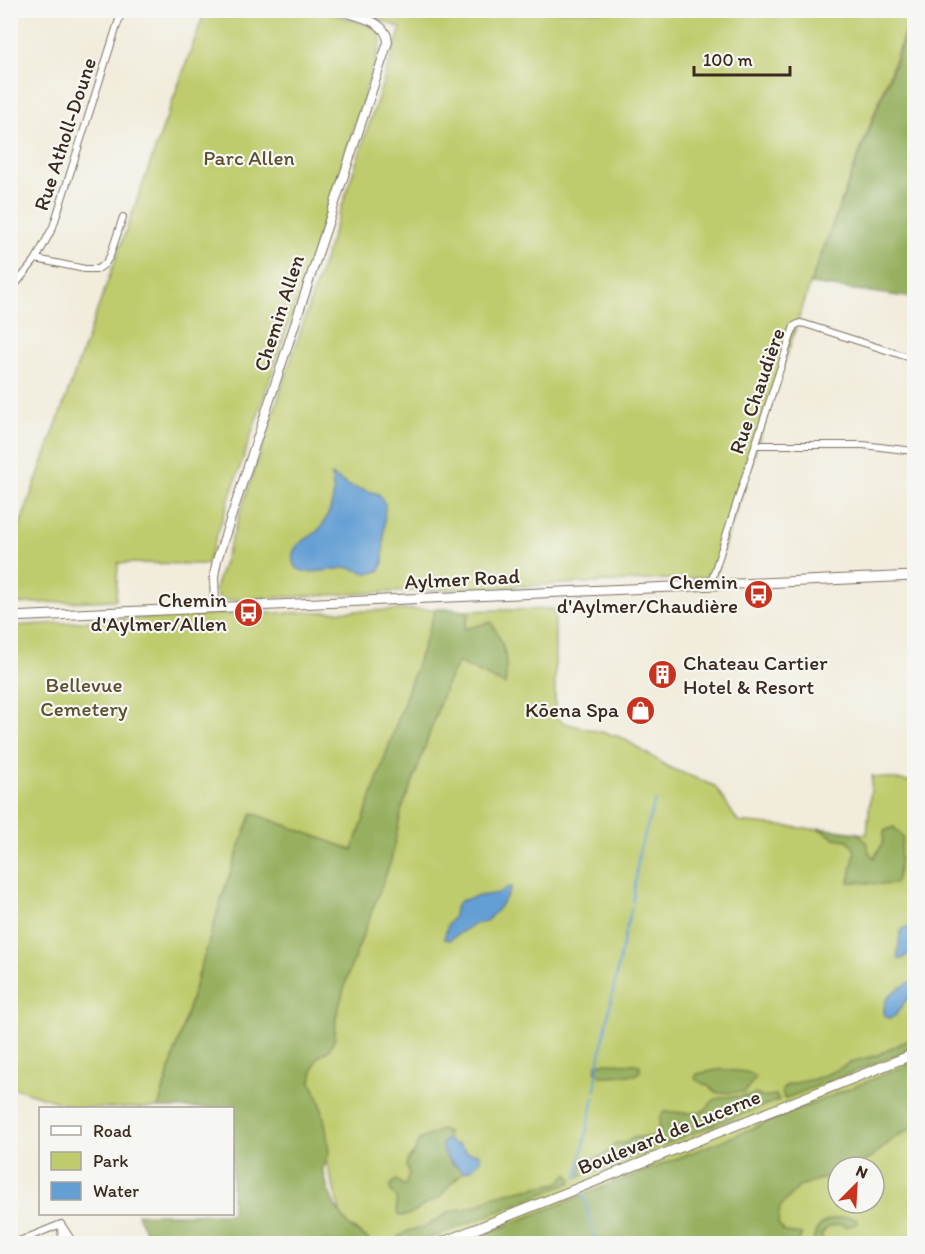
<svg xmlns="http://www.w3.org/2000/svg" width="925" height="1254" viewBox="0 0 925 1254" font-family="Itim,sans-serif">
	<rect width="100%" height="100%" fill="#f6f6f2"/>
	<filter id="ink" filterUnits="userSpaceOnUse"><feTurbulence type="fractalNoise" baseFrequency=".0167" numOctaves="2"/><feDisplacementMap in="SourceGraphic" scale="12" xChannelSelector="R" yChannelSelector="G"/><feConvolveMatrix kernelMatrix="1 2 1 2 8 2 1 2 1" color-interpolation-filters="sRGB"/></filter>
	<filter id="wash" filterUnits="userSpaceOnUse"><feTurbulence type="fractalNoise" baseFrequency=".008" numOctaves="4" result="noise"/><feDisplacementMap in="SourceGraphic" scale="24" xChannelSelector="R" yChannelSelector="G"/><feGaussianBlur stdDeviation="1.35" result="paint"/><feColorMatrix in="noise" values="0 0 0 0 0 0 0 0 0 0 0 0 0 0 0 0 0 1.4 0 .05"/><feComposite in="paint" operator="in"/></filter>
	<g filter="url(#wash)">
		<rect width="100%" height="100%" fill="#f1ecdb"/>
		<path fill="#bfcc6d" stroke="#7d7b46" stroke-width="1.5" fill-rule="evenodd" d="M205 11H326L377 29 381 40 380 47 312 256 207 564 118 563 116 600 11 604V550Z
			M359 11H913L810 284 714 577 220 600 215 589 401 28Z
			M436 609 353 851 252 813 225 888 158 1108H76L11 1087V626L193 615Z
			M555 609V717L564 723 621 737 668 767 715 786 738 822 867 834 872 776 914 782V1243H349L304 1083 455 611ZM838 1167H874V1203H838Z"/>
		<path fill="#97b060" stroke="#696d3f" stroke-width="1.5" d="M913 11 914 298 810 284 900 50Z
			M436 609H455L469 614 464 629 491 622C504 643 509 660 505 685L458 662 446 685 415 776 402 808 391 861 349 972 336 1017 335 1038 329 1050 318 1057 313 1070 311 1082 321 1104 326 1128 329 1154 323 1169 328 1190 336 1207 350 1227 366 1237 371 1243H151L137 1214H232V1108H158L225 888 252 813 353 850Z
			M894 827 903 838C898 853 902 871 895 884 879 886 865 881 849 882L855 852 852 846 847 840 834 838 818 828 858 833 867 843 869 852 874 858 883 843 884 831Z
			M914 1037V1048L784 1099 782 1090 787 1085 814 1079 835 1071 851 1062 878 1055Z
			M914 1062V1128C881 1138 879 1167 838 1167V1173L800 1186 780 1207 778 1224 785 1232 802 1234 799 1241 795 1243H462L729 1138Z
			M603 1063 635 1064 640 1065V1071L636 1075 601 1076 595 1071 597 1064Z
			M722 1069C736 1073 744 1068 756 1077L745 1092 716 1093C707 1081 703 1086 695 1079L697 1074Z
			M756 1094 762 1097 775 1095 779 1100 580 1177 583 1162C595 1159 609 1155 615 1143H625C634 1133 646 1139 658 1136L660 1117 664 1112C676 1111 690 1115 701 1112 710 1109 710 1099 719 1098 731 1095 743 1098 756 1094Z
			M441 1130 448 1132 447 1139 442 1144 451 1163 464 1172C459 1175 443 1192 441 1197 437 1199 431 1201 427 1203 418 1209 412 1217 399 1216L397 1210 396 1197C389 1191 388 1186 396 1180L405 1186 409 1173 406 1165 408 1159 414 1153 419 1140Z
			M568 1174 572 1179 570 1183 418 1243H398L399 1236 408 1231 425 1227 449 1212 477 1206 492 1197 507 1193 558 1183Z
			M848 1217 856 1219 858 1223 846 1227 841 1224 828 1227 821 1235 825 1243H813C816 1221 827 1219 848 1217Z"/>
		<path fill="#649fd4" stroke="#506479" stroke-width="1.5" d="M332 475 349 486 379 494 385 504 383 562 380 570C368 577 361 570 349 568 343 567 336 570 330 570 320 571 295 576 293 562 289 540 315 540 323 524 329 514 334 501 333 489 333 484 331 480 332 475Z
			M508 887H511V890L498 909 485 922 474 924 449 940 444 939 448 924 454 916 455 908 460 901 479 896 499 893Z
			M914 926V953H910L902 959H898C897 954 900 938 900 932L904 928Z
			M914 980V997L907 999 895 1016 890 1018 885 1017C879 995 900 988 914 980Z
			M447 1139 455 1145 457 1143 468 1153H478L480 1156V1161L470 1170 464 1172C453 1164 443 1157 442 1144Z"/>
		<g fill="none" stroke-linecap="round" stroke-linejoin="round">
			<path stroke="#649fd4" stroke-width="2" d="M633 902 639 852 655 801
				M626 929 632 907
				M595 1091 599 1060 625 933
				M577 1178 594 1097
				M583 1193 596 1244"/>
		</g>
	</g>
	<g filter="url(#ink)">
		<g fill="none" stroke-linecap="round" stroke-linejoin="round">
			<defs>
				<path id="minor" d="M36 259 85 269H98L105 264 110 256 123 217
					M10 293 16 284 36 259 53 227 122 10
					M755 445H863L914 451
					M710 585 794 326 800 323 805 324 914 359
					M12 1244 61 1224
					M62 1244 61 1224 74 1244"/>
				<path id="tertiary" d="M215 606 214 576 217 560 388 42C387 20 355 16 338 10"/>
				<path id="secondary" d="M10 617 914 576
					M438 1244 914 1054"/>
			</defs>
			<use href="#minor" stroke="#7b6e60" stroke-width="8"/>
			<use href="#tertiary" stroke="#7b6e60" stroke-width="10"/>
			<use href="#secondary" stroke="#7b6e60" stroke-width="11"/>
			<use href="#minor" stroke="#fff" stroke-width="6"/>
			<use href="#tertiary" stroke="#fff" stroke-width="8"/>
			<use href="#secondary" stroke="#fff" stroke-width="9"/>
		</g>
	</g>
	<defs>
		<symbol id="bus-disc" viewBox="-11 -11 22 22"><circle r="9.5" fill="#c8321e" stroke="#f6f6f2"/><path d="M-5-6H5V4H4V6H2V4H-2V6H-4V4H-5ZM-3.5-4V0h7V-4ZM-3.5 1.2v1.5H-2V1.2ZM2 1.2v1.5H3.5V1.2Z" fill="#fff"/></symbol>
		<symbol id="building-disc" viewBox="-11 -11 22 22"><circle r="9.5" fill="#c8321e" stroke="#f6f6f2"/><path d="M-4-6H4V6H1V3H-1V6H-4ZM-2.5-4.3h1.7v1.8h-1.7ZM.8-4.3h1.7v1.8H.8ZM-2.5-1h1.7V.8h-1.7ZM.8-1h1.7V.8H.8Z" fill="#fff"/></symbol>
		<symbol id="shop-disc" viewBox="-11 -11 22 22"><circle r="9.5" fill="#c8321e" stroke="#f6f6f2"/><path d="M-5-2.5h2.3a2.7 3.5 0 0 1 5.4 0H5L5.5 6h-11ZM-1.5-2.5h3a1.5 2.3 0 0 0-3 0Z" fill="#fff"/></symbol>
	</defs>
	<g fill-rule="evenodd">
		<use href="#bus-disc" x="742" y="578" width="33" height="33"/>
		<use href="#bus-disc" x="232" y="596" width="33" height="33"/>
		<use href="#building-disc" x="646" y="658" width="33" height="33"/>
		<use href="#shop-disc" x="624" y="694" width="33" height="33"/>
	</g>
	<g text-anchor="middle" stroke-width="4.5" stroke-linejoin="round" paint-order="stroke">
		<g font-size="21" fill="#3b2a1e" stroke="#f6f6f2">
			<text transform="translate(65 134) rotate(-72)" y="7">Rue Atholl-Doune</text>
			<text transform="translate(279 313) rotate(-72)" y="7">Chemin Allen</text>
			<text transform="translate(757 391) rotate(-71)" y="7">Rue Chaudière</text>
			<text transform="translate(462 579) rotate(-3)" y="7">Aylmer Road</text>
			<text transform="translate(669 1132) rotate(-22)" y="7">Boulevard de Lucerne</text>
		</g>
		<g font-size="21" fill="#5c5232" stroke="#f6f6f2">
			<text x="249" y="165">Parc Allen</text>
			<text x="84" y="692">Bellevue<tspan x="84" dy="24">Cemetery</tspan></text>
		</g>
		<g font-size="21" fill="#3b2a1e" stroke="#f6f6f2" text-anchor="end">
			<text x="738" y="589">Chemin<tspan x="738" dy="24">d'Aylmer/Chaudière</tspan></text>
			<text x="227" y="607">Chemin<tspan x="227" dy="24">d'Aylmer/Allen</tspan></text>
			<text x="683" y="670" text-anchor="start">Chateau Cartier<tspan x="683" dy="24">Hotel &amp; Resort</tspan></text>
			<text x="619" y="717">Kōena Spa</text>
		</g>
	</g>
	<rect width="925" height="1254" fill="none" stroke="#f6f6f2" stroke-width="36"/>
	<rect x="39" y="1107" width="195" height="108" fill="#f6f6f2" stroke="#aba49d" stroke-width="1.5"/>
	<rect x="51" y="1126" width="30" height="9" fill="#ffffff" stroke="#aba49d" stroke-width="1.5"/>
	<text x="93" y="1137" font-size="18" fill="#3b2a1e">Road</text>
	<rect x="51" y="1152" width="30" height="18" fill="#bfcc6d" stroke="#aba49d" stroke-width="1.5"/>
	<text x="93" y="1167" font-size="18" fill="#3b2a1e">Park</text>
	<rect x="51" y="1182" width="30" height="18" fill="#649fd4" stroke="#aba49d" stroke-width="1.5"/>
	<text x="93" y="1197" font-size="18" fill="#3b2a1e">Water</text>
	<g transform="translate(856 1185) rotate(24)"><circle r="28" fill="#f6f6f2" stroke="#aba49d" stroke-width="1.5"/>
	<path d="M0-4.5L10 22L0 15L-10 22Z" fill="#c8321e"/>
	<text y="-9" font-size="16" font-weight="bold" text-anchor="middle" fill="#3b2a1e">N</text>
	</g>
	<path d="M694 66v9h96v-9" fill="none" stroke="#3b2a1e" stroke-width="3"/>
	<text x="703" y="66" font-size="18" fill="#3b2a1e" stroke="#f6f6f2" stroke-width="4.5" paint-order="stroke">100 m</text>
</svg>
